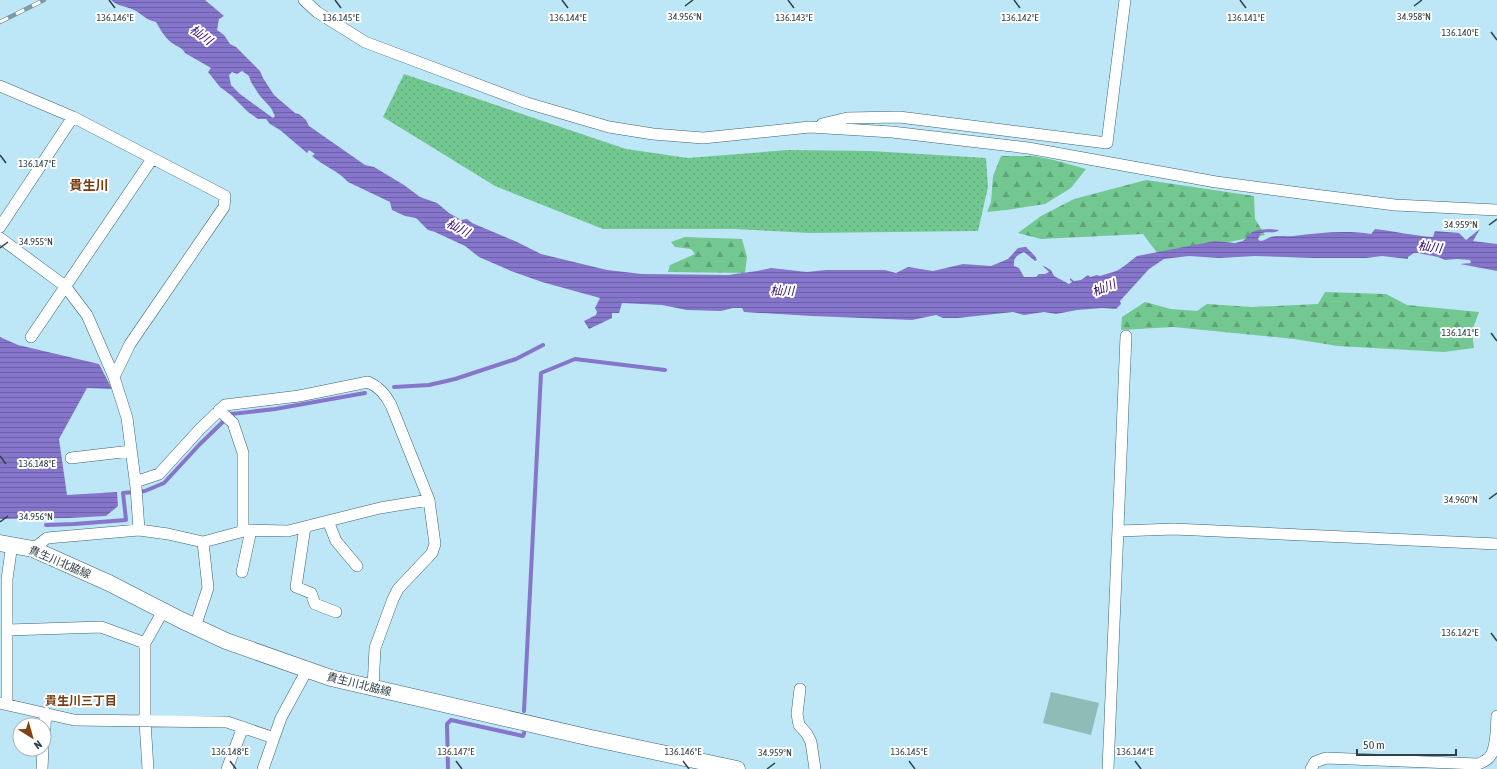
<svg xmlns="http://www.w3.org/2000/svg" width="1497" height="769" viewBox="0 0 1497 769" font-family="'Asap Condensed','Noto Sans JP',sans-serif">
	<defs>
		<pattern id="grass-dots" width="8" height="8" patternUnits="userSpaceOnUse"><rect width="8" height="8" fill="#72c890"/><path d="M2 2h.1M6 6h.1" fill="none" stroke="#5ea477" stroke-width="1.8" stroke-linecap="round"/></pattern>
		<pattern id="forest-firs" width="22" height="20" patternUnits="userSpaceOnUse"><rect width="22" height="20" fill="#72c890"/><path d="M5 1l3.5 6h-7zM16 11l3.5 6h-7z" fill="#5ea477"/></pattern>
		<pattern id="water-rules" width="6" height="5" patternUnits="userSpaceOnUse"><rect width="6" height="5" fill="#8576cb"/><path d="M0 2.5h6" fill="none" stroke="#6d62a7"/></pattern>
	</defs>
	<rect width="100%" height="100%" fill="#bde7f7"/>
	<path fill="url(#grass-dots)" d="M404 74 626 149 688 158 788 150 871 151 986 158 988 187 978 231 809 233 734 229H603L495 186 383 117Z"/>
	<path fill="url(#forest-firs)" d="M1001 156H1033L1054 160 1086 169 1071 188 1045 204 1006 210 987 212 991 202 993 176Z
		M1146 180 1254 196 1255 219 1265 235 1208 246 1158 254 1143 234 1041 239 1018 233 1041 216 1074 199Z
		M685 237 742 239 747 257 745 273 668 272 670 265 695 254 691 249 675 247 671 242Z
		M1325 292 1386 294 1407 305 1479 312 1472 331 1474 348 1444 352 1338 346 1294 339 1173 327 1121 330 1122 317 1145 302 1171 309 1197 311 1207 304 1252 307 1318 304Z"/>
	<path fill="url(#water-rules)" fill-rule="evenodd" d="M111 0H205L224 16 219 19 217 30 224 35 230 44 236 47 260 71 263 78 274 95 295 113 299 114 306 120 309 126 365 165 374 167 404 185 420 197 437 203 449 213 461 220 467 219 472 223 517 242 541 254 607 270 642 274 728 275 757 271 771 268 807 272 826 270H885L896 273 908 267 933 271 963 264 991 266 1008 259 1018 248 1026 247 1035 256 1037 260 1035 261 1024 252C1017 255 1013 258 1014 266L1019 268 1024 277H1036L1039 274H1045L1049 272 1042 265 1051 270 1054 276 1069 284 1072 282 1070 280V278L1074 281 1081 280 1088 275 1090 277 1097 275 1100 276C1105 274 1111 273 1116 271 1123 268 1130 261 1137 256L1215 241 1235 243 1243 241 1252 232 1258 230 1269 229 1279 230C1275 234 1267 231 1261 233L1258 239 1260 241C1264 241 1267 238 1271 237 1277 235 1286 237 1293 236 1319 233 1345 230 1371 234L1375 229C1395 231 1414 236 1433 237L1435 231 1459 233 1466 240 1480 229 1473 241 1497 244V271L1460 264 1471 263 1470 260 1457 259 1445 260 1438 257 1418 253H1414L1408 257V259L1382 256 1366 258H1314L1255 256 1219 258 1189 256 1164 259 1149 269 1120 301 1121 304 1116 309 1102 308 1077 310 1056 314 1044 312 1024 315 1013 312 958 318H943L936 315 912 320 812 316 744 312 742 308H733L721 311 687 310 662 305 622 303 619 313H612V318L589 329 584 321 596 315 597 312 595 308 600 298 542 282 511 271 479 257 465 246 435 232 428 230 416 218 405 216 392 210 390 202 348 182C340 172 322 165 312 156L315 154 309 150 307 153 280 130 270 124 266 119H258L248 112 232 96 220 87 208 72 211 68 185 53C182 47 177 47 172 43 165 38 160 29 156 22 146 20 143 15 136 11 128 6 118 7 111 0ZM242 71 249 76 251 82 260 96 271 108 275 116 273 118 240 94 231 85 229 75 232 72 237 74Z
		M0 337 18 345 99 364 112 389 87 388 59 439 67 495 117 492 118 506 106 516 69 518 0 519Z"/>
	<g fill="none" stroke-linecap="round" stroke-linejoin="round">
		<path stroke="#8576cb" stroke-width="4" d="M394 387 429 385 455 379 516 359 543 345
			M46 525 74 524 126 520 123 493 145 491 164 483 200 444 231 414 275 409 365 393
			M524 711 541 373 575 359 665 370
			M448 769 447 724 451 720 523 736 524 733"/>
	</g>
	<path fill="#8ebcb7" d="M1051 692 1099 703 1091 735 1043 723Z"/>
	<g fill="none" stroke-linecap="round" stroke-linejoin="round">
		<defs>
			<path id="minor" d="M304 0 317 12 365 42 527 103 609 127 653 134 703 138 810 127 892 132 1028 148 1216 182 1315 195 1395 205 1497 210
				M0 86 73 117 225 196 224 207 130 344 114 377
				M822 124 847 118 899 117 1107 143 1125 0
				M0 227 73 117
				M0 238 65 286 87 315 114 377 127 418 136 487 139 530
				M31 337 152 159
				M219 410 233 423 243 453V531
				M71 458 131 451
				M135 482 159 474 200 429 225 405 299 396 368 382C379 387 385 394 391 405L429 500 435 544 432 553 398 589 393 599 375 648 373 688
				M328 521 336 541 357 566
				M305 527 296 587 311 593 315 604 336 612
				M1119 531 1174 529 1497 544
				M33 549 47 538 139 530 168 534 203 542 248 530 288 531 380 508 429 500
				M242 572 251 530
				M195 627 208 588 203 542
				M8 630 101 627 145 643
				M800 689 797 714 799 725 807 734 811 742 815 769
				M0 703 74 720 227 722 274 738
				M7 704V579L12 544
				M44 739 46 713
				M42 769 43 749
				M148 769 145 721V643L163 611
				M227 769 243 727
				M263 769 281 718 307 670
				M1108 769 1126 336
				M1311 769 1315 762 1326 758 1478 764C1483 762 1488 760 1491 755 1497 745 1496 728 1497 716"/>
			<path id="secondary" d="M0 543 33 549 109 583 181 620 226 641 331 678 591 738 737 769"/>
		</defs>
		<use href="#minor" stroke="#3c6370" stroke-width="12"/>
		<use href="#secondary" stroke="#3c6370" stroke-width="17"/>
		<use href="#minor" stroke="#fff" stroke-width="11"/>
		<use href="#secondary" stroke="#fff" stroke-width="16"/>
		<defs>
			<path id="rail" d="M0 22 44 0"/>
		</defs>
		<use href="#rail" stroke="#7d9ba7" stroke-width="4.5"/>
		<use href="#rail" stroke="#fff" stroke-width="3" stroke-dasharray="9" stroke-linecap="butt"/>
	</g>
	<path fill="none" stroke="#2f4046" stroke-width="1.5" d="M109 0 115 8M335 0 341 8M562 0 568 8M788 0 794 8M1014 0 1020 8M1240 0 1246 8M685 6 693 0M1414 6 1422 0M1491 32 1497 40M0 155 6 163M1489 225 1497 219M0 248 8 242M1491 333 1497 341M0 456 6 464M1489 499 1497 493M0 522 8 516M1491 633 1497 641M230 761 236 769M456 761 462 769M683 761 689 769M909 761 915 769M1135 761 1141 769M767 769 775 763"/>
	<g text-anchor="middle" stroke-width="4" stroke-linejoin="round" paint-order="stroke">
		<g font-size="11" fill="#2f4046" stroke="#fff">
			<text transform="translate(60 562) rotate(23)" y="4">貴生川北脇線</text>
			<text transform="translate(359 684) rotate(14)" y="4">貴生川北脇線</text>
		</g>
		<g font-size="12" font-style="italic" fill="#2f0470" stroke="#fff">
			<text transform="translate(201 35) rotate(36)" y="4">杣川</text>
			<text transform="translate(458 228) rotate(27)" y="4">杣川</text>
			<text transform="translate(1430 247) rotate(7)" y="4">杣川</text>
			<text transform="translate(1104 288) rotate(-22)" y="4">杣川</text>
			<text transform="translate(782 291) rotate(1)" y="4">杣川</text>
		</g>
		<g font-size="12" font-weight="bold" fill="#773b0d" stroke="#fff">
			<text x="81" y="705">貴生川三丁目</text>
		</g>
		<g font-size="13" font-weight="bold" fill="#773b0d" stroke="#fff">
			<text x="89" y="190">貴生川</text>
		</g>
	</g>
	<g font-size="10" text-anchor="middle" fill="#2f4046" stroke="#fff" stroke-width="4" stroke-linejoin="round" paint-order="stroke">
		<text x="685" y="20">34.956°N</text>
		<text x="1414" y="20">34.958°N</text>
		<text x="115" y="21">136.146°E</text>
		<text x="341" y="21">136.145°E</text>
		<text x="568" y="21">136.144°E</text>
		<text x="1020" y="21">136.142°E</text>
		<text x="1246" y="21">136.141°E</text>
		<text x="794" y="21">136.143°E</text>
		<text x="1460" y="36">136.140°E</text>
		<text x="37" y="167">136.147°E</text>
		<text x="1461" y="228">34.959°N</text>
		<text x="36" y="245">34.955°N</text>
		<text x="1460" y="336">136.141°E</text>
		<text x="37" y="467">136.148°E</text>
		<text x="1461" y="503">34.960°N</text>
		<text x="36" y="520">34.956°N</text>
		<text x="1460" y="636">136.142°E</text>
		<text x="230" y="755">136.148°E</text>
		<text x="456" y="755">136.147°E</text>
		<text x="683" y="755">136.146°E</text>
		<text x="909" y="755">136.145°E</text>
		<text x="1135" y="755">136.144°E</text>
		<text x="775" y="756">34.959°N</text>
	</g>
	<g transform="translate(32 737) rotate(143)"><circle r="19" fill="#ffffff" stroke="#acb3b5"/>
	<path d="M0-3L7 15L0 10L-7 15Z" fill="#83420e"/>
	<text y="-6" font-size="11" font-weight="bold" text-anchor="middle" fill="#2f4046">N</text>
	</g>
	<path d="M1357 749v6h99v-6" fill="none" stroke="#2f4046" stroke-width="2"/>
	<text x="1363" y="749" font-size="12" fill="#2f4046" stroke="#ffffff" stroke-width="3" paint-order="stroke">50 m</text>
</svg>
